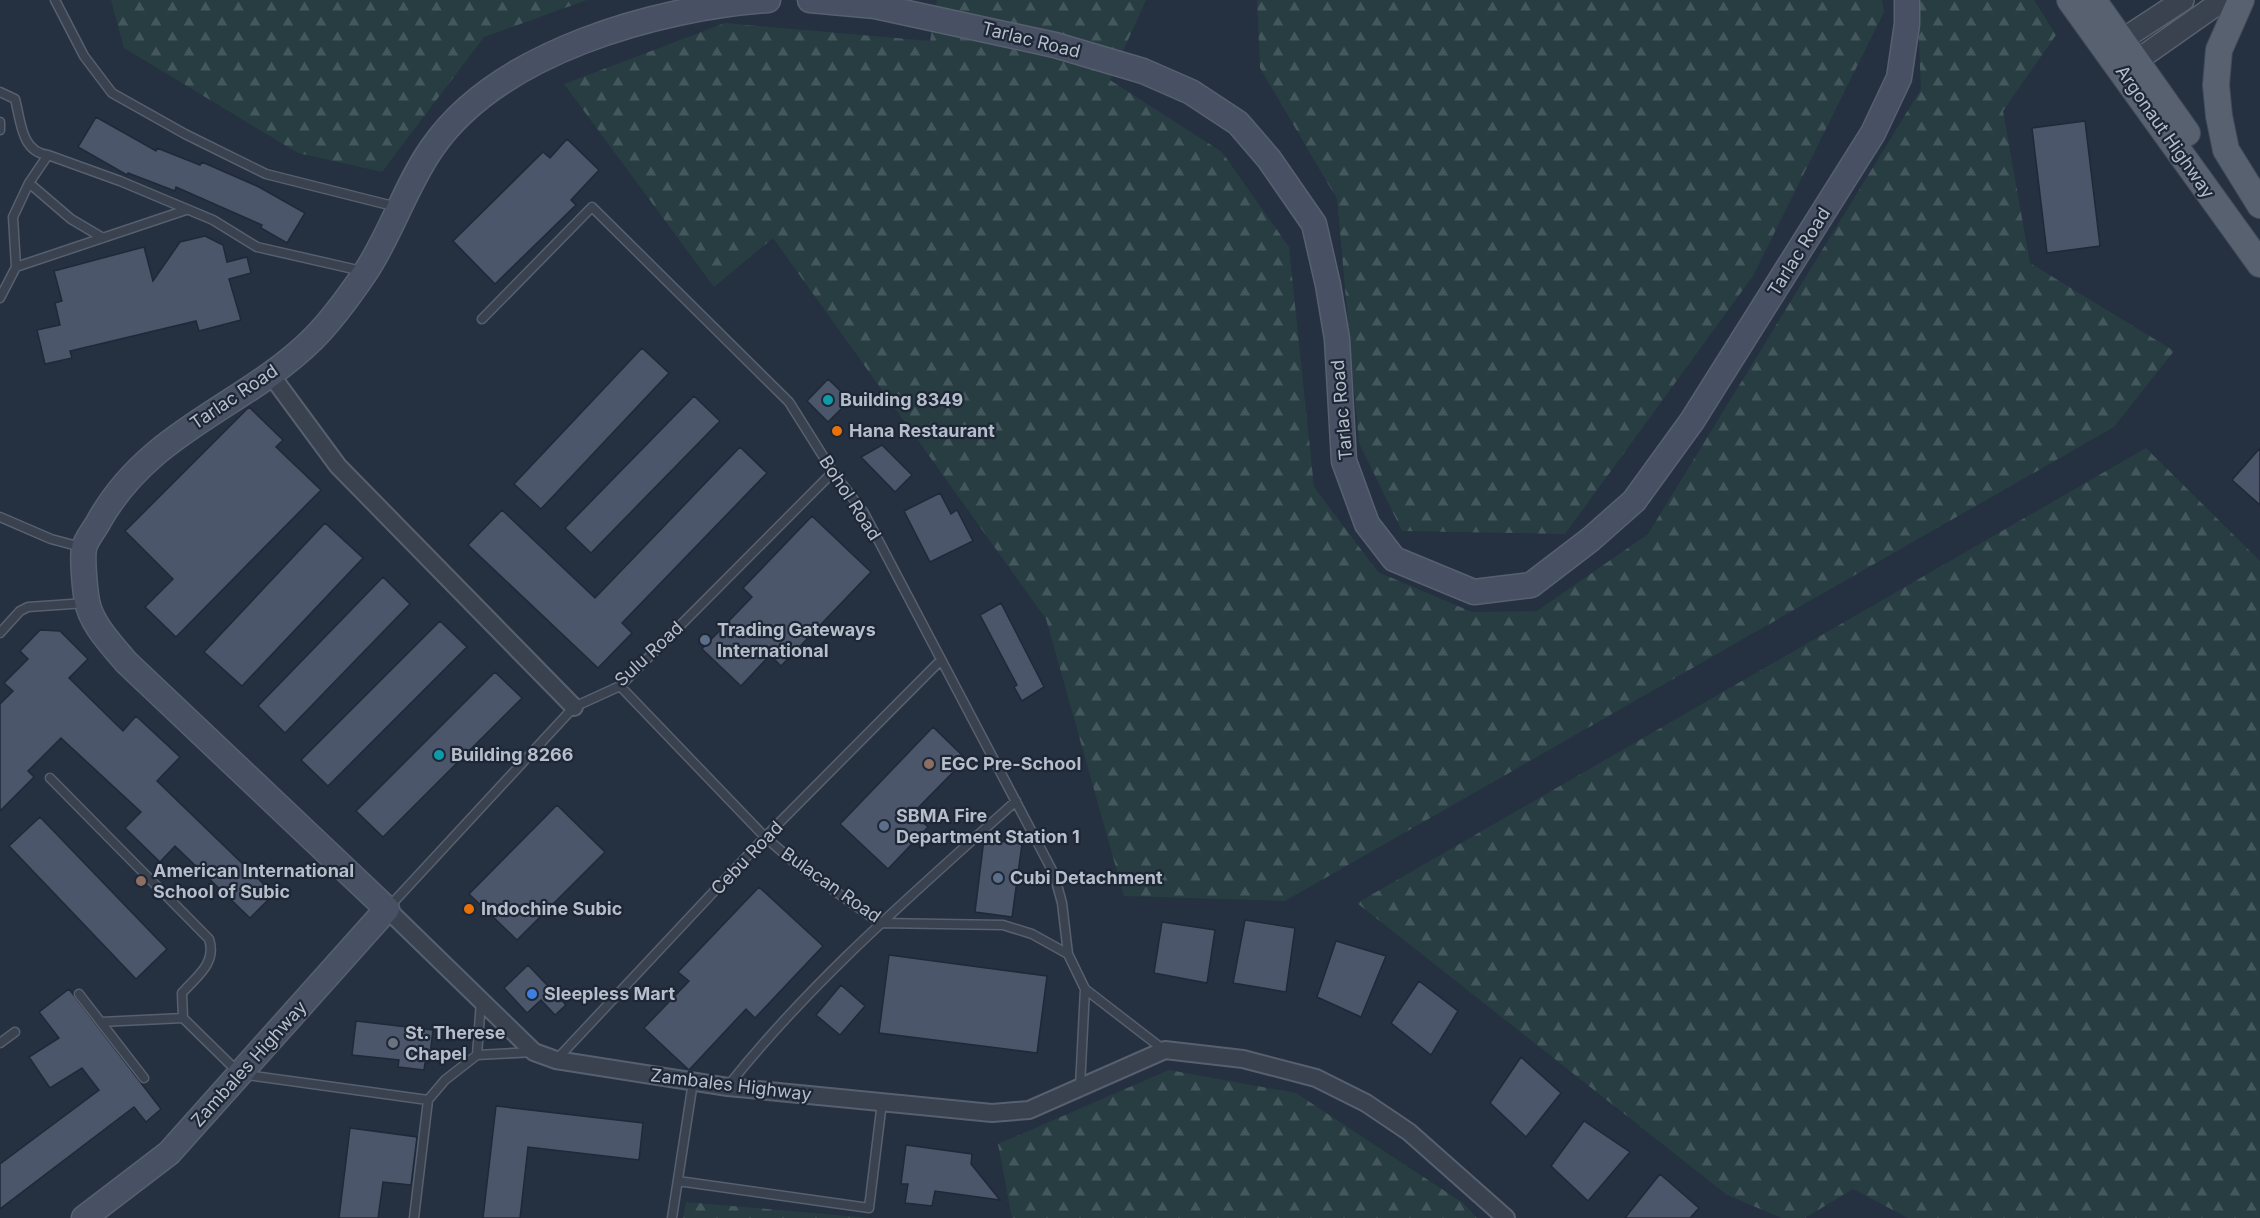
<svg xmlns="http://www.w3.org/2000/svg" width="2260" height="1218" viewBox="0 0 2260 1218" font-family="Inter,sans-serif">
	<defs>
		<pattern id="forest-firs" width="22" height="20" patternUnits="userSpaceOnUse" patternTransform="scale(1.5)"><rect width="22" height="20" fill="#273d42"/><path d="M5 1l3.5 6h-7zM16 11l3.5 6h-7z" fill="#44575c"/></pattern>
	</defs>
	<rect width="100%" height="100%" fill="#253041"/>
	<path fill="url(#forest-firs)" d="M111 0H587L484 37 382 172 298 153 124 48Z
		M937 0H1146L1110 80 1222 152 1289 247 1314 487 1378 572 1472 612 1537 611 1648 534 1921 89 1917 0H2034L2056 35 2003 111 2030 263 2174 351 2114 427 1285 901 1124 896 1046 619 773 238 714 287 564 84 725 23 930 41Z
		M1257 0H1882L1884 12 1753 276 1565 534 1402 531 1359 443 1337 199 1260 68Z
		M2146 448 2260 561V1218H1908L1853 1189 1805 1218H1782L1727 1195 1357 903Z
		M1169 1070 1296 1093 1463 1203 1477 1218H1012L998 1144Z
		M686 1202 871 1218H683Z"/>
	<path fill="#4b566a" stroke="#202938" stroke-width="1.5" d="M96 117 156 151 157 148 200 165 202 162 259 187 305 213 287 243 261 228 262 225 176 187 175 191 128 173 127 175 78 147Z
		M2085 121 2100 246 2047 253 2032 128Z
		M567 139 599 170 571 200 576 205 495 284 453 241 543 152 550 158Z
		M205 236 223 245 227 262 247 257 251 273 229 279 241 320 199 331 196 321 70 351 72 358 45 364 37 330 60 325 55 303 62 301 54 271 144 247 153 281 180 242Z
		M642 348 669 373 541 509 514 484Z
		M828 379 850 400 828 422 807 401Z
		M694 396 720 421 591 553 565 528Z
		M249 407 283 440 276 447 321 490 176 637 145 607 173 579 125 531Z
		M882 445 912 475 895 492 861 457Z
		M740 447 767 473 622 623 632 633 598 668 468 545 502 510 595 598Z
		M2260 448V505L2232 480Z
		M940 493 951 514 957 510 973 541 930 562 904 511Z
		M812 516 871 572 781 666 770 655 741 686 702 649 752 597 743 588Z
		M325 523 363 558 242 686 204 652Z
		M383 577 410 604 285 733 258 706Z
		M1001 603 1044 687 1022 701 1014 687 1017 685 980 615Z
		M440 621 467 647 328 786 301 760Z
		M40 630 60 631 88 659 69 678 123 731 136 716 180 757 157 781 274 894 250 918 175 846 160 862 125 828 141 812 61 738 28 771 34 777 0 811V704L13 691 4 683 28 659 20 651Z
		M495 672 522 698 383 837 356 811Z
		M933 727 966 759 913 813 928 827 888 869 840 824Z
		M557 805 605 852 517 940 469 894Z
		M40 817 167 949 136 979 9 846Z
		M984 839 1022 844 1012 917 975 912Z
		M759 887 823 946 755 1018 746 1009 689 1070 644 1028 689 981 678 972Z
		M1245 920 1295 928 1286 992 1233 983Z
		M1162 922 1215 930 1207 983 1154 973Z
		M1336 941 1386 956 1361 1017 1317 997Z
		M889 955 1047 976 1037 1053 879 1033Z
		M528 965 566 1005 555 1015 541 1000 527 1013 504 988Z
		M1419 981 1458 1011 1431 1055 1391 1023Z
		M841 985 865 1006 840 1035 816 1015Z
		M69 989 161 1109 146 1122 134 1107 0 1209V1164L99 1090 82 1068 50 1088 29 1057 59 1038 39 1012Z
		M356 1021 433 1030 429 1063H425L424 1070 398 1067 399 1060 352 1055Z
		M1521 1057 1561 1093 1526 1137 1490 1103Z
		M496 1106 643 1123 639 1160 528 1147 520 1218H483Z
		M1584 1121 1630 1152 1588 1201 1551 1166Z
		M350 1128 417 1137 411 1185 383 1182 378 1218H339Z
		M906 1145 972 1154 971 1164 1000 1200 935 1191 932 1206 905 1203 908 1184H901Z
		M1660 1174 1699 1208 1690 1218H1625Z"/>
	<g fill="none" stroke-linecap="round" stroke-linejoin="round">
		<defs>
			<path id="service" d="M55 0 84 56 112 93 185 134 266 174 397 207
				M0 92 15 99C21 121 21 152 48 155
				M0 122V130
				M29 183 71 219 103 238
				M16 267 13 217 29 183 48 155 120 181 213 220 257 247 362 271
				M0 298 16 267 186 210
				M482 319 592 207 789 402 833 472 864 513 1054 874 1062 903 1068 954 1085 989 1080 1087
				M0 517 51 539 81 547
				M0 633 20 611 28 607 86 603
				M620 686 765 837 794 862 880 923 1003 925 1032 934 1068 954
				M50 778 209 939C217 963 197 976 182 993L183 1018 240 1074 428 1100
				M388 908 574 707 620 686 833 472
				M1085 989 1164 1050
				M79 994 144 1078
				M101 1022 183 1018
				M0 1043 15 1032
				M477 1055 534 1052
				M557 1059 765 837 941 660
				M728 1086C812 980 915 892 1016 801
				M678 1181 869 1208 882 1102
				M414 1218 428 1100 445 1080 477 1055 481 1001
				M672 1218 693 1082"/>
			<path id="minor" d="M271 375 338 466 574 707
				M387 909 534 1052 556 1060 728 1087 992 1113 1029 1110 1165 1050 1243 1059 1316 1078 1366 1103 1409 1132 1506 1218"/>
			<path id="tertiary" d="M2108 49 2183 0
				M2125 69 2223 0"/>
			<path id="secondary" d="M810 0 875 6 1055 45 1143 71 1191 92 1238 123 1269 159 1314 224 1328 285 1337 339 1344 461 1367 524 1394 559 1474 592 1531 585 1591 539 1634 501 1692 421 1873 133 1899 78 1907 24V0
				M84 1218 169 1153 387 909 126 662C112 645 91 624 87 601 85 590 82 559 84 548 86 539 95 529 99 521 150 430 244 407 313 339 332 320 350 295 365 273 391 234 405 187 432 148 498 52 657 8 768 0"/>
			<path id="primary" d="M2070 0 2260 264
				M2093 0 2187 133
				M2241 0 2219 50 2216 85 2219 116 2226 150 2260 205"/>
		</defs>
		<use href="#service" stroke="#57606e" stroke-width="11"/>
		<use href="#minor" stroke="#57606e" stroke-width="20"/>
		<use href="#tertiary" stroke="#57606e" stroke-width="24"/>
		<use href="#secondary" stroke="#57606e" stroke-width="27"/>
		<use href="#primary" stroke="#434b5a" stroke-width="28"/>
		<use href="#service" stroke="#3a4250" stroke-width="8"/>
		<use href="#minor" stroke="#3a4250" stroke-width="16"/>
		<use href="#tertiary" stroke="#3a4250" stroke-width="21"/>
		<use href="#secondary" stroke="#485164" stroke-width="24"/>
		<use href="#primary" stroke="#586170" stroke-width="26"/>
	</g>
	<g fill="#0f9aa8" stroke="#1e2736" stroke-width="2">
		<circle cx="828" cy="400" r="6"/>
		<circle cx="439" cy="755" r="6"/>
	</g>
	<g fill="#e8710a" stroke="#1e2736" stroke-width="2">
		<circle cx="837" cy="431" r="6"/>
		<circle cx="469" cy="909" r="6"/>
	</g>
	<g fill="#5c6f8a" stroke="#1e2736" stroke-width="2">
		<circle cx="705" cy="640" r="6"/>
		<circle cx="884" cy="826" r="6"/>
		<circle cx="998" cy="878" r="6"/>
	</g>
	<g fill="#8d6e63" stroke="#1e2736" stroke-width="2">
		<circle cx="929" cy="764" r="6"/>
		<circle cx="141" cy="881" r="6"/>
	</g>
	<circle fill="#3f7fe0" stroke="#1e2736" stroke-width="2" cx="532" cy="994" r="6"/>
	<circle fill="#6b7280" stroke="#1e2736" stroke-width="2" cx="393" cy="1043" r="6"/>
	<g text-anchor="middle" stroke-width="4.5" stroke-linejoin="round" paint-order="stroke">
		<g font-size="18" fill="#b6bdcb" stroke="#1e2736">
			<text transform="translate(1031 40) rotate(14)" y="6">Tarlac Road</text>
			<text transform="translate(2165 132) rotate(55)" y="6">Argonaut Highway</text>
			<text transform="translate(1799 252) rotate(-58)" y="6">Tarlac Road</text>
			<text transform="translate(234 397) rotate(-34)" y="6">Tarlac Road</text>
			<text transform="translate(1342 410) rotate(-95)" y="6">Tarlac Road</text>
			<text transform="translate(850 498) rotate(57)" y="6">Bohol Road</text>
			<text transform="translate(649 654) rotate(-43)" y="6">Sulu Road</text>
			<text transform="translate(747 858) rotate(-46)" y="6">Cebu Road</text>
			<text transform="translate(831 885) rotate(35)" y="6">Bulacan Road</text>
			<text transform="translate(249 1064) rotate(-48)" y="6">Zambales Highway</text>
			<text transform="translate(731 1085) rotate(7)" y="6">Zambales Highway</text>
		</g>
		<g font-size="18" font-weight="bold" fill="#b6bdcb" stroke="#1e2736" text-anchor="start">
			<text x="840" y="406">Building 8349</text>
			<text x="849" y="437">Hana Restaurant</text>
			<text x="717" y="636">Trading Gateways<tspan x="717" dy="21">International</tspan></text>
			<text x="451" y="761">Building 8266</text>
			<text x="941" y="770">EGC Pre-School</text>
			<text x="896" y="822">SBMA Fire<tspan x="896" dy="21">Department Station 1</tspan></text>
			<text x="153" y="877">American International<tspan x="153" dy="21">School of Subic</tspan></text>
			<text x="1010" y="884">Cubi Detachment</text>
			<text x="481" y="915">Indochine Subic</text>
			<text x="544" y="1000">Sleepless Mart</text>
			<text x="405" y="1039">St. Therese<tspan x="405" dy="21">Chapel</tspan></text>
		</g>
	</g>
</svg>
